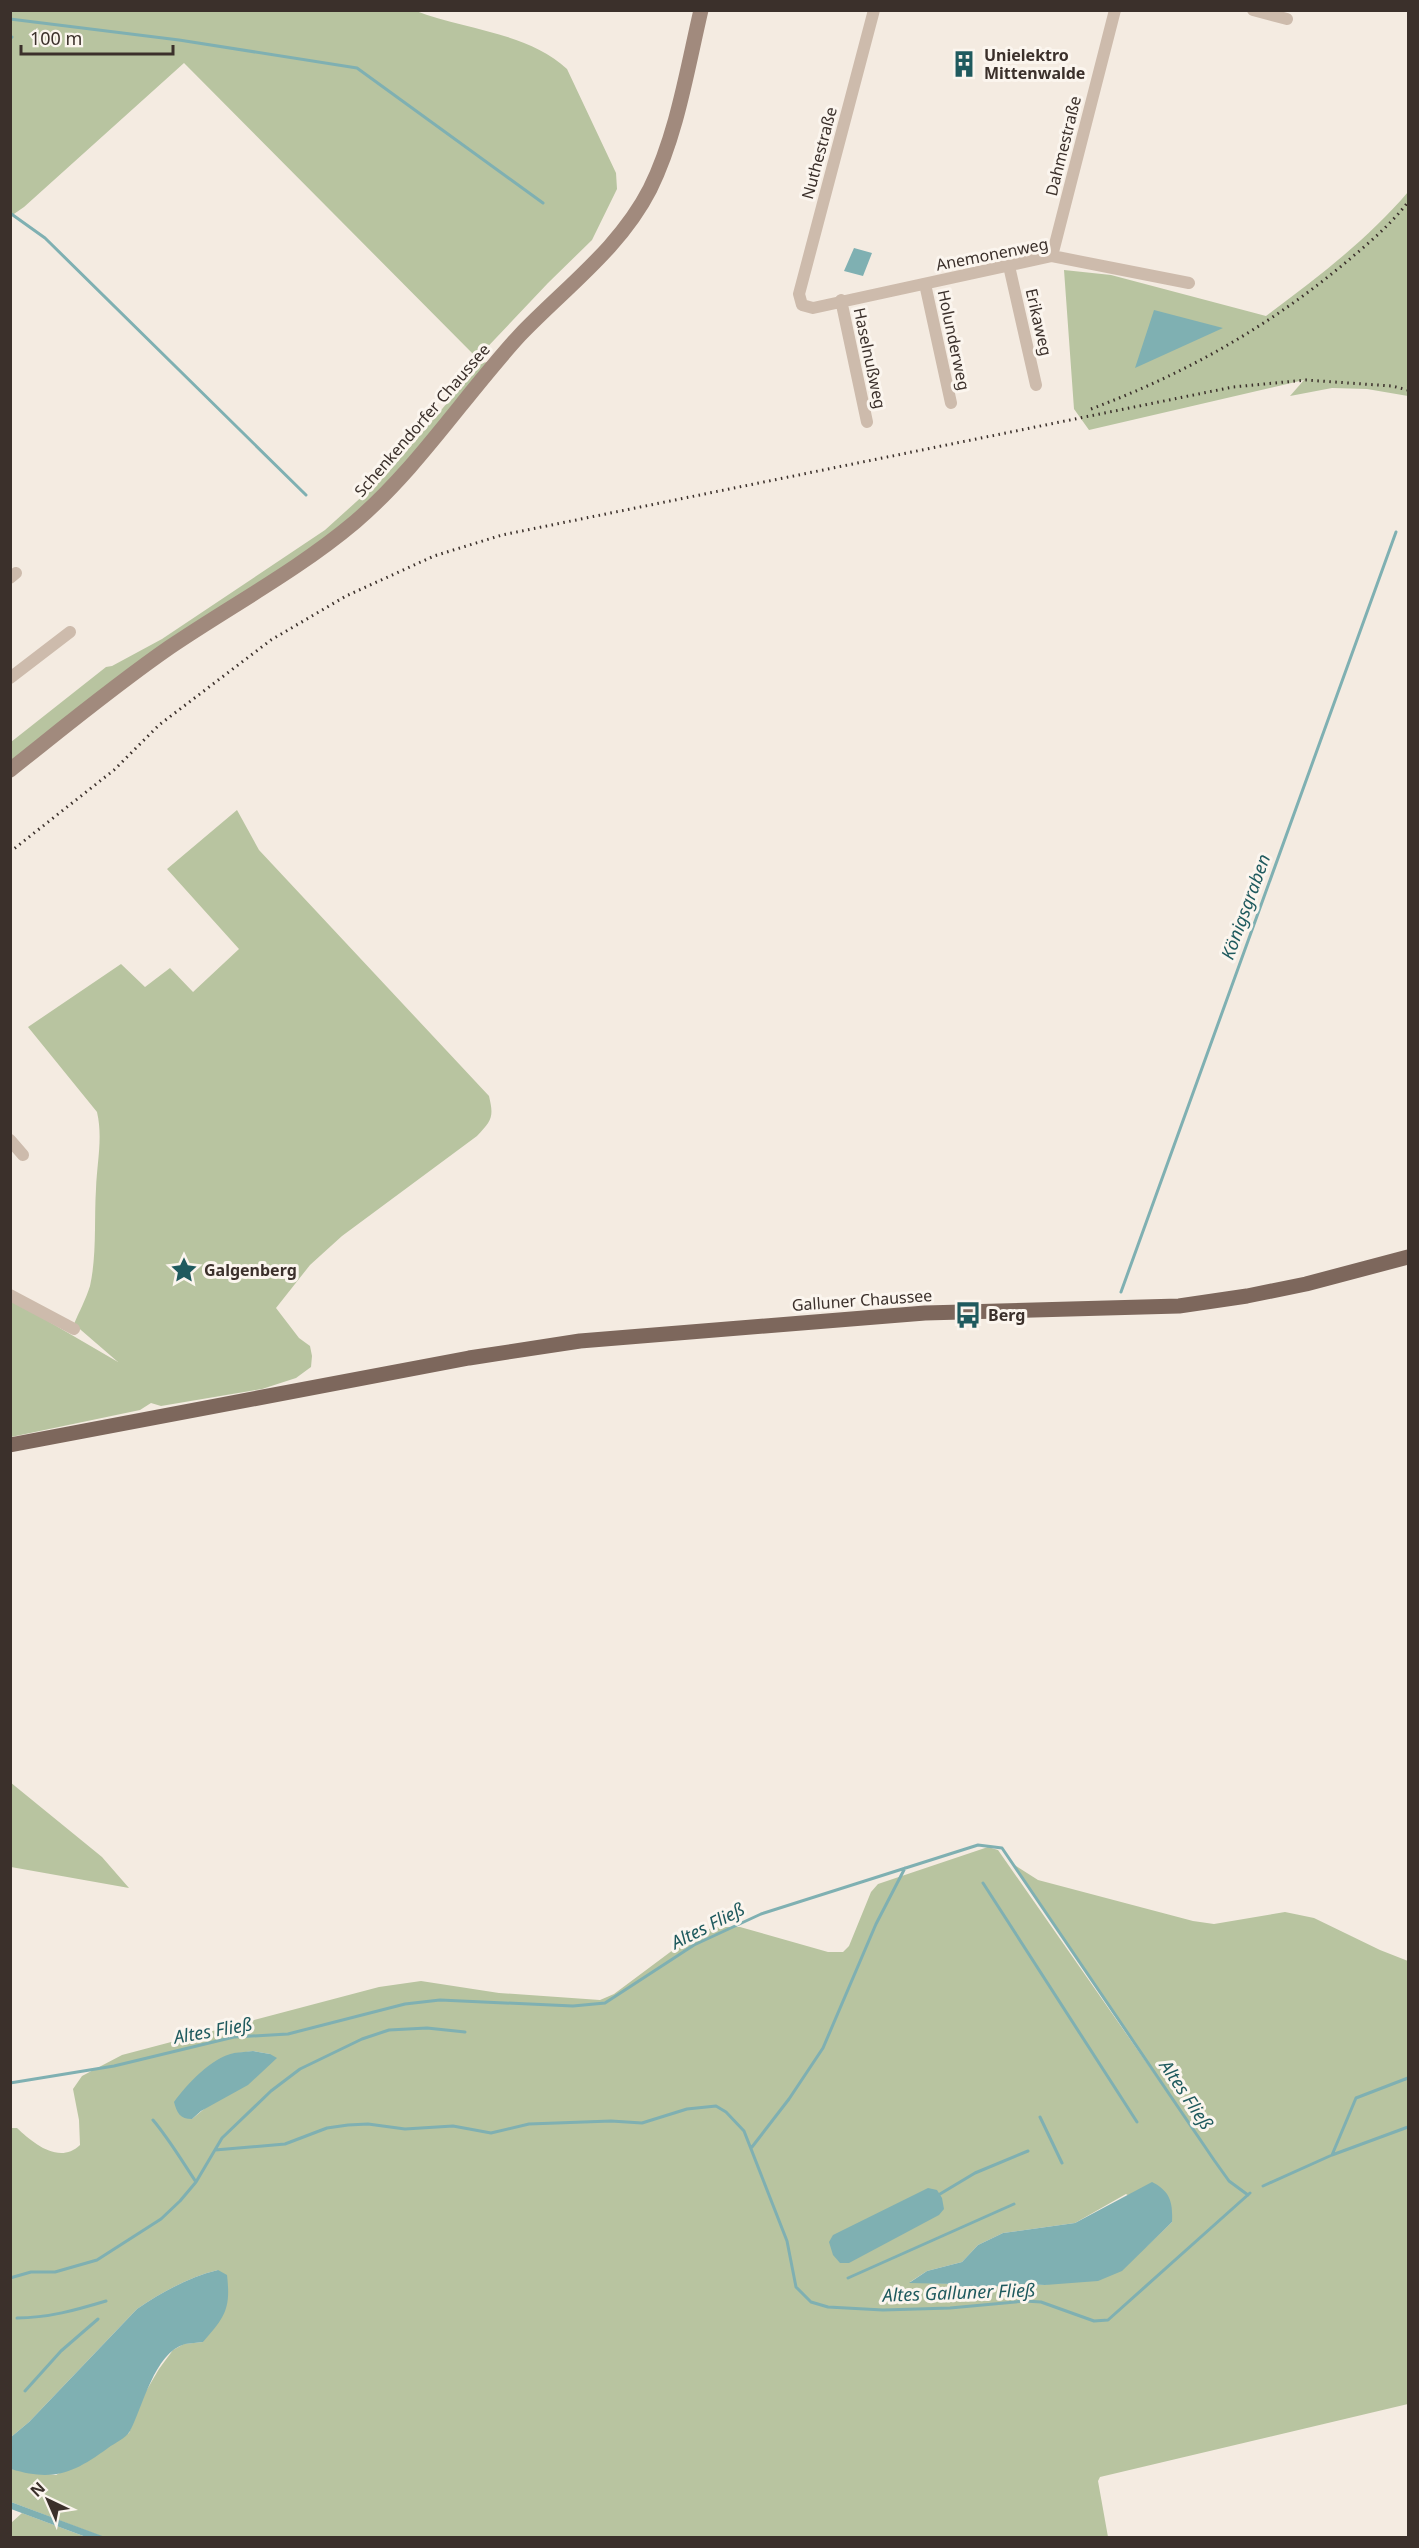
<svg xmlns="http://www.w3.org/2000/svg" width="1419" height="2548" viewBox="0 0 1419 2548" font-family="'Noto Sans',sans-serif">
	<rect width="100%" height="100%" fill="#f4ebe1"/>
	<path fill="#b8c4a0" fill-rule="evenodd" d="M10 11H416C465 30 527 32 567 69L616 173 617 189 592 240 548 283 477 358 184 63 24 207 11 216Z
		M1408 192V396L1367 389 1332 388 1290 396 1304 380 1089 430 1074 409 1064 270 1111 275 1266 316C1317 278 1367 240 1408 192Z
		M488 362C454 404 421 447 384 486 359 512 331 533 303 555L11 762V742L106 667 112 666 162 639 325 530 387 474 481 363Z
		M237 810 259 850 489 1096C494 1117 492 1120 477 1136L342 1236 310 1265 276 1308 299 1338 310 1346 312 1356 311 1367 296 1378 262 1389 161 1406 151 1403 140 1410 11 1437 10 1299 118 1362 74 1324C79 1312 86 1299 90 1286 97 1254 94 1221 96 1189 97 1162 103 1138 97 1112L28 1027 121 964 145 987 170 968 193 992 239 949 167 869Z
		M10 1782 102 1857 129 1888 11 1867Z
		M988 1847 998 1850 1169 2095 1013 1864 1038 1880 1193 1921 1214 1924 1285 1912 1314 1918 1380 1950 1408 1961V2404L1100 2477 1098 2481 1108 2537 106 2538 11 2502V2469L56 2475 129 2433 142 2398 159 2369 173 2350 184 2344 203 2342 218 2270C189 2277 162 2292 137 2309L29 2422 11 2437V2128H17C33 2143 59 2165 80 2145L79 2120 73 2089 82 2076 122 2055 379 1987 421 1981 499 1993 600 2000 614 1994 677 1947 713 1927H740L828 1952H843L849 1946 871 1892 878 1884ZM253 2051 270 2054 192 2119 213 2064 232 2054ZM1126 2194 1172 2222 1147 2246 1045 2285 1019 2284 964 2290 955 2284 910 2282 927 2271 962 2262 978 2245 1003 2233 1075 2223Z
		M22 2513 86 2537 11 2538V2523Z"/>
	<path fill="#7fb0b2" d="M854 248 872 253 863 276 844 271Z
		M1154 310 1223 328 1135 368Z
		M253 2051 270 2054 277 2058 248 2085 201 2111 192 2119C180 2119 177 2113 174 2102 187 2084 211 2058 234 2053 240 2052 247 2052 253 2051Z
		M1152 2182C1170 2191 1173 2202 1172 2222L1122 2271 1098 2281 1045 2285 1019 2284 964 2290 955 2284 909 2283 927 2271 962 2262 978 2245 1003 2233 1075 2223Z
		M928 2188 937 2190 942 2198 944 2209 939 2215 849 2263H840L833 2255 829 2242 833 2235Z
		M218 2270 227 2275C231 2309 225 2317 203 2342 197 2343 191 2343 185 2344 154 2353 143 2407 130 2431 126 2438 115 2443 108 2448 74 2473 53 2482 11 2469V2437L29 2422 137 2309C162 2292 189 2277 218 2270Z
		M11 2502 105 2537H86L11 2509Z"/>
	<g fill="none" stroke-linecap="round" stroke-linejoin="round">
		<path stroke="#7fb0b2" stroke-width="3" d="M10 19 179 40 357 68 543 203
			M10 39 12 37
			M10 213 45 238 306 495
			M1121 1292 1396 532
			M983 1883 1137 2122
			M10 2083 114 2066 234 2037 288 2034 405 2004 440 2000 573 2006 605 2003 694 1945 761 1914 978 1845 1002 1848 1214 2160 1229 2181 1248 2195
			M1040 2117 1062 2163
			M153 2120C169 2139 182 2161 196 2182
			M752 2147 789 2099 823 2048 876 1924 905 1868
			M215 2150 285 2144 327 2128 348 2125 368 2124 405 2129 453 2126 491 2133 529 2124 611 2121 642 2123 687 2109 716 2106 726 2112 744 2131 787 2241 796 2287 811 2302 828 2307 883 2310 950 2308 1025 2301 1041 2302 1094 2321 1108 2320 1250 2193
			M1332 2155 1408 2127
			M1263 2186 1332 2155 1356 2098 1408 2078
			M940 2194 975 2173 1028 2151
			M10 2278 31 2272H55L97 2260 161 2219 180 2201 196 2182 222 2138 271 2091 300 2069 362 2039 389 2030 427 2028 465 2032
			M848 2278 1014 2204
			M17 2318C48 2318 76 2310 106 2301
			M25 2391 61 2351 98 2319"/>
		<path stroke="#cdbbac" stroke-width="12" d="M874 10 799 294 802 305 813 308 1052 256 1189 283
			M1253 10 1287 19
			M1052 256 1115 10
			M1009 266 1036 385
			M925 284 951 403
			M841 300 867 422
			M10 578 16 573
			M10 678 70 632
			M10 1140 23 1155
			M10 1295 74 1329"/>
		<path stroke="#a18a7d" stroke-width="15" d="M10 770C63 728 115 685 170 647 232 605 298 570 355 522 418 468 464 396 520 335 565 288 620 248 650 189 677 134 687 70 701 10"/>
		<path stroke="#7d675c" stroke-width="15" d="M10 1445 469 1358 580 1341 925 1313 1179 1306 1247 1296 1306 1284 1408 1257"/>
		<path stroke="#3b302b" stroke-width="3" stroke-dasharray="1.5 4.5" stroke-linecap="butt" d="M1091 409C1182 375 1263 330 1339 268 1363 248 1389 227 1408 202
			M10 852 114 770 159 725 271 640 346 596 434 556 502 535 1233 387 1306 380 1392 386 1408 390"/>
	</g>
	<defs>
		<symbol id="building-bare" viewBox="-9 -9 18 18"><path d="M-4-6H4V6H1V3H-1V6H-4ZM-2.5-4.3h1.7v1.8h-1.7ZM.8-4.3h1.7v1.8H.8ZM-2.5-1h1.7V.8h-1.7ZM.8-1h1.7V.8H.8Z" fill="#1f5a5e" stroke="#fbf5ee" stroke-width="2.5" paint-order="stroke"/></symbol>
		<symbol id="sight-bare" viewBox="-9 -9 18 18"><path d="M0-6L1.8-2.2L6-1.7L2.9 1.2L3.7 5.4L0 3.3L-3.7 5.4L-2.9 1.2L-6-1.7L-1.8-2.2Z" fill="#1f5a5e" stroke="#fbf5ee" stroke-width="2.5" paint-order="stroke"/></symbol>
		<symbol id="bus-bare" viewBox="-9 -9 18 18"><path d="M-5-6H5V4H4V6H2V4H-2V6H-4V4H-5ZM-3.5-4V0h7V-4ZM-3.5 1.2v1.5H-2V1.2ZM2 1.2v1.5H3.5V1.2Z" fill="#1f5a5e" stroke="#fbf5ee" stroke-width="2.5" paint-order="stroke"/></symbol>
	</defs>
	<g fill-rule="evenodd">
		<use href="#building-bare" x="945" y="45" width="38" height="38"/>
		<use href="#sight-bare" x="165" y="1251" width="38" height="38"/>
		<use href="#bus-bare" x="949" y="1296" width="38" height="38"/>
	</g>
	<g text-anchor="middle" stroke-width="6" stroke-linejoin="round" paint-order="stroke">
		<g font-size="16" font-weight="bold" fill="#3b302b" stroke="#fbf5ee" text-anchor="start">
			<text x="984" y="61">Unielektro<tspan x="984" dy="18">Mittenwalde</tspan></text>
			<text x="204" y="1276">Galgenberg</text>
			<text x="988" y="1321">Berg</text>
		</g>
		<g font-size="16" fill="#3b302b" stroke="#fbf5ee">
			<text transform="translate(1063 146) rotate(-76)" y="6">Dahmestraße</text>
			<text transform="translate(819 153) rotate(-75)" y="6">Nuthestraße</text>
			<text transform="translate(992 254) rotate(-11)" y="6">Anemonenweg</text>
			<text transform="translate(1039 322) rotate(77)" y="6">Erikaweg</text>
			<text transform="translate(954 340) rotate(78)" y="6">Holunderweg</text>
			<text transform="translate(870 358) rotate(78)" y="6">Haselnußweg</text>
			<text transform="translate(422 420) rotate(-49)" y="6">Schenkendorfer Chaussee</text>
			<text transform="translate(862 1300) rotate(-4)" y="6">Galluner Chaussee</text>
		</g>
		<g font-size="18" font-style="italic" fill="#1f5a5e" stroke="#fbf5ee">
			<text transform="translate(1246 907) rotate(-70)" y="6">Königsgraben</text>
			<text transform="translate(708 1926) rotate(-27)" y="6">Altes Fließ</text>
			<text transform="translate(213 2031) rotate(-10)" y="6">Altes Fließ</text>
			<text transform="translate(1186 2095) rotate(56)" y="6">Altes Fließ</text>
			<text transform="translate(959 2293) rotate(-2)" y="6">Altes Galluner Fließ</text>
		</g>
	</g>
	<rect width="1419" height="2548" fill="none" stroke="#3b302b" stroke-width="24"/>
	<g transform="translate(48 2500) rotate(316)" stroke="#fbf5ee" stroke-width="4.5" paint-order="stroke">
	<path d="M0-4.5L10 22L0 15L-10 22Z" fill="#3b302b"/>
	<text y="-9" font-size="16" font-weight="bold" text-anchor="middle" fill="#3b302b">N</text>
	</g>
	<path d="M21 45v9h152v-9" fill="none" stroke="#3b302b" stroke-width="3"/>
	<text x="30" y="45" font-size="18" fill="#3b302b" stroke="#fbf5ee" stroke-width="4.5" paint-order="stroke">100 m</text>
</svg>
